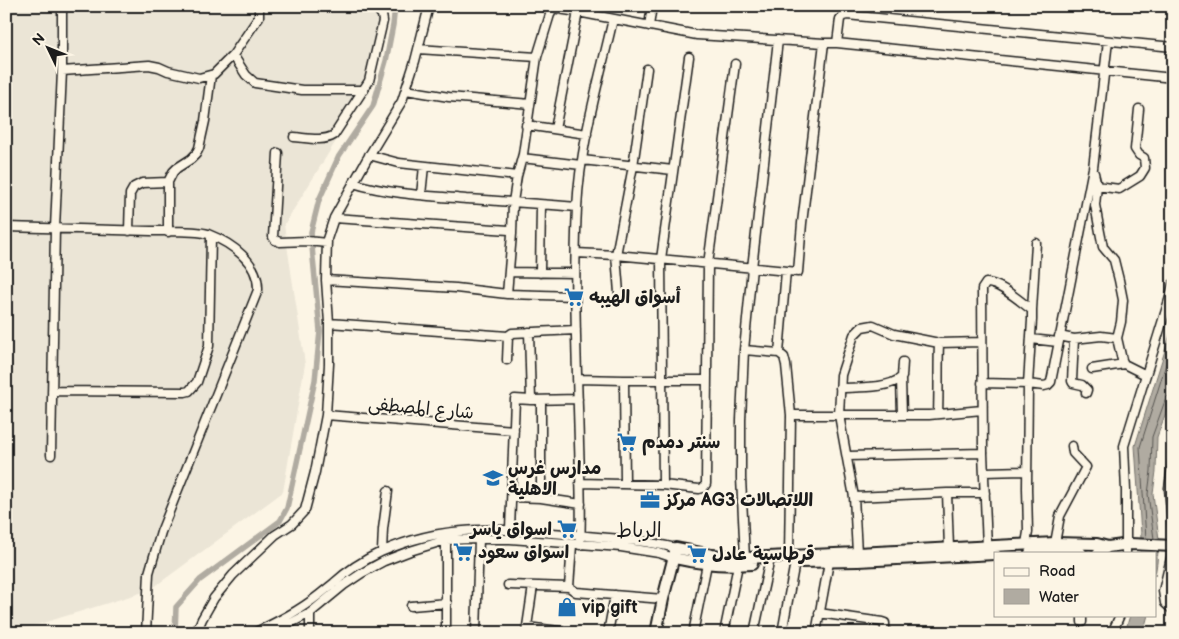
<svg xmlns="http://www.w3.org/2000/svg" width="1179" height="639" viewBox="0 0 1179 639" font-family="'Balsamiq Sans','Playpen Sans Arabic',sans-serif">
	<rect width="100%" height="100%" fill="#fcf5e5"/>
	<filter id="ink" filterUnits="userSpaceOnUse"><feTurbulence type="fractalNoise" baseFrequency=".02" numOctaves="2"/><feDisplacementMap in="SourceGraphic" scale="10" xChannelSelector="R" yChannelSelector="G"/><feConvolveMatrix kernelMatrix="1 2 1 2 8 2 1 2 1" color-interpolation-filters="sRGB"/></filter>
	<g filter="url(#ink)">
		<path fill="#ebe5d6" d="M6 6H386L383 36 375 78 284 225 305 364 283 492 150 590 30 627 6 631Z"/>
		<path fill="#b0aba1" stroke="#75726c" d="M1173 325V393L1157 437 1156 471 1153 494 1159 539 1157 563 1155 576V553H1140L1141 534 1135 446Z
			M1130 615H1148L1143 633H1125Z"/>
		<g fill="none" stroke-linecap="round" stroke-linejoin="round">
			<path stroke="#575551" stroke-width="1" d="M1146 539 1140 447 1173 342
				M1154 539 1148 494 1151 471 1152 437 1166 398 1169 395H1173"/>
			<path stroke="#b0aba1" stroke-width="5.5" d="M175 633 176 607 200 580 280 521 287 508 315 380 320 331 313 258 311 232 319 200 339 156 373 106 386 61 393 25 395 6"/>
			<defs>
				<path id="minor" d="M539 6 578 12 697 35 824 43H837L1173 78
					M649 26 652 6
					M837 43 840 19 843 16 847 15 1173 47
					M418 49 537 57
					M233 55 246 75 255 83 302 90H364
					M62 71 149 65 159 67 168 71 199 78 214 74 233 55 259 17V6
					M406 90 449 97 530 104
					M526 125 587 134
					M555 129 578 12
					M294 137C307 138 323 142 334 135L369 81 383 21 382 15 375 6
					M278 153 273 237 275 240 280 242 307 241 327 243
					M369 155 399 163 517 176
					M522 158 581 165
					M582 160 673 170
					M1094 173 1097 186 1095 205 1100 232 1103 247 1114 260 1119 280 1123 300 1121 322 1117 338 1122 360 1124 364 1146 375
					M353 183C388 194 430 196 466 199 503 201 540 204 577 207
					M1097 186 1119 189 1140 176 1145 168 1144 158 1139 155 1135 149 1139 109
					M421 195 424 166
					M334 218 509 230 511 231
					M6 227C54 228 103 230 151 231 165 231 196 230 208 234 231 243 259 262 258 290L161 532 149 573 146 633
					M129 231 130 194 134 187 142 183 168 182
					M168 232V182L173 172 177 168 191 159 196 154 199 148 205 121 211 75
					M576 253 616 255 798 272 802 223 824 43
					M509 272 575 273
					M540 273 541 205
					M326 280 456 288 507 294 575 296
					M619 293 616 255 633 166 647 69
					M507 294 512 234 513 202 517 176 523 154 537 57 552 8
					M1032 310 1036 243
					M329 323 508 336
					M529 332 531 400
					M1059 336 1074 339 1101 336 1117 338
					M1031 339 1058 342
					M1074 339 1072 381 1073 383 1082 385 1087 390 1086 393
					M744 350 779 353 784 357 786 365 791 415 789 556
					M779 353 786 271
					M507 360 508 336 512 333 576 330
					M1092 369 1124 364
					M577 379 624 380H707
					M901 379 902 415
					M624 380 625 484
					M982 383 1028 384 1044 386 1048 385 1051 382 1093 168 1108 41
					M840 388C858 387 889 389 902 377L903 362
					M52 391 185 392 189 391 197 382 209 346 211 236
					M938 414C939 390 938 367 939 343
					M326 415 514 430
					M791 415H929L982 410
					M51 455 55 228 62 71V6
					M848 456 983 453
					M1173 460 1169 488 1173 534
					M984 472 1027 471
					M580 483 663 485 699 489 703 488 706 484 708 264 735 64
					M663 485 661 259 689 57
					M947 493 949 548
					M512 497 541 498 581 504
					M854 497 947 493H985
					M541 498V400
					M510 529 515 399 531 400 578 399
					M1055 543 1060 516 1086 467 1073 453 1072 446
					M580 545C582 511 580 477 579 443 577 365 573 286 577 208 580 144 599 81 613 19
					M987 547 983 453 982 289 986 283C999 282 1021 302 1032 310V320L1028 384 1027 488 1028 532 1026 544
					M1173 550 1163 591 1165 603 1173 610
					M382 551 383 529 388 491
					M857 553 854 497 839 415 841 375 854 335 862 327 873 325 894 334 939 343 982 342
					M1126 553V491L1124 446 1170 297 1173 284
					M745 558 741 478V420L744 350 752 268 778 40
					M508 585 569 587 576 592 663 599
					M569 587 572 545
					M411 606 447 603
					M819 613 882 622 885 623V633
					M1082 615V622
					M527 627 575 633
					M196 633 202 619 214 598 233 575 275 535 292 524 305 510 315 472 326 415 329 364V323L326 280 327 239 334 218 367 159 402 101 415 61 429 6
					M254 633C277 622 299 611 319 595 324 591 329 587 334 583 348 570 364 560 381 552 446 522 507 529 575 535 609 538 643 540 676 548
					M272 633 310 613 344 585 362 573 384 561 410 551 446 540 479 539H510L621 547 659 553 674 558
					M310 633V613
					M446 633V540
					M476 633 479 539
					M526 633 533 586
					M608 633 615 595
					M693 633 707 564
					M724 633 738 565
					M754 633 769 563
					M782 633 795 562
					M816 633 829 562
					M1112 633 1120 615"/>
				<path id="major" d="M1030 553H1081
					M1098 553 1108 547 1130 544 1173 546
					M674 558C700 564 725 566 752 564
					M799 562 858 561 995 554
					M656 633 663 599 676 548 712 555 745 558 857 553 1055 543 1097 544 1108 547"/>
			</defs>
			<use href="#minor" stroke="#1c1c1c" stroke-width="11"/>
			<use href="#major" stroke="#1c1c1c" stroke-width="14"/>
			<use href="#minor" stroke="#fcf5e5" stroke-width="8"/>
			<use href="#major" stroke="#fcf5e5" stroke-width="10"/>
		</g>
	</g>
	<defs>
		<symbol id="supermarket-bare" viewBox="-9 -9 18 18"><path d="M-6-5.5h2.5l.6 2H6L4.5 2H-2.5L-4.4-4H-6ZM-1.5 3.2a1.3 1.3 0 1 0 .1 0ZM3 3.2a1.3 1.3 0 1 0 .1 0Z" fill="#1f6fb2" stroke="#fcf5e5" stroke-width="2.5" paint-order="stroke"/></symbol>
		<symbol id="school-bare" viewBox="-9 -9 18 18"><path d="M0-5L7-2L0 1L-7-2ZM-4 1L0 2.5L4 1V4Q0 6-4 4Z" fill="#1f6fb2" stroke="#fcf5e5" stroke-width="2.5" paint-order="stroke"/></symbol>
		<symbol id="office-bare" viewBox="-9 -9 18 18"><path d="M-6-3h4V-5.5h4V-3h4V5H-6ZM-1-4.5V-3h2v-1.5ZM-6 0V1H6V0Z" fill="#1f6fb2" stroke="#fcf5e5" stroke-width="2.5" paint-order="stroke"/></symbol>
		<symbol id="shop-bare" viewBox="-9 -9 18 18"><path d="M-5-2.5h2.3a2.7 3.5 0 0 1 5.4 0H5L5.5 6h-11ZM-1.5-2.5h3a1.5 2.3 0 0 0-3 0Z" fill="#1f6fb2" stroke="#fcf5e5" stroke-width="2.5" paint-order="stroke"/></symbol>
	</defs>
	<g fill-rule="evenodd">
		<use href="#supermarket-bare" x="560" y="283" width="28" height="28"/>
		<use href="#supermarket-bare" x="613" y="428" width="28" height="28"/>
		<use href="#school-bare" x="479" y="464" width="28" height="28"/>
		<use href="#office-bare" x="636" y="486" width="28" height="28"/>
		<use href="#supermarket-bare" x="553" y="515" width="28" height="28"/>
		<use href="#supermarket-bare" x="449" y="538" width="28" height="28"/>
		<use href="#supermarket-bare" x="683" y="540" width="28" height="28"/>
		<use href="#shop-bare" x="553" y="593" width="28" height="28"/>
	</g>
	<g text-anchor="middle" stroke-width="4.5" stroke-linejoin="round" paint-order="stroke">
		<g font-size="18" font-weight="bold" fill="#1c1c1c" stroke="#fcf5e5" text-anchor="start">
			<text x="589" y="303">أسواق الهيبه</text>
			<text x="642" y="448">سنتر دمدم</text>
			<text x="508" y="474">مدارس غرس<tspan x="508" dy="21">الاهلية</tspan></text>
			<text x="665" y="506">مركز AG3 اللاتصالات</text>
			<text x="552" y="535" text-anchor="end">اسواق ياسر</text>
			<text x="478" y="558">اسواق سعود</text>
			<text x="712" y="560">قرطاسية عادل</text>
			<text x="582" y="613">vip gift</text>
		</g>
		<g font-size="18" fill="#1c1c1c" stroke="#fcf5e5">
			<text transform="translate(421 408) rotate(5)" y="6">شارع المصطفى</text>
		</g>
		<g font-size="20" fill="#1c1c1c" stroke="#fcf5e5">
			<text x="639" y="537">الرباط</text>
		</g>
	</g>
	<rect width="1179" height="639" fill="none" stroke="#fcf5e5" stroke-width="25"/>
	<rect x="12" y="12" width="1154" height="614" fill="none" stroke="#1c1c1c" stroke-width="2" filter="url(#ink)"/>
	<rect x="994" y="552" width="162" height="65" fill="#fcf5e5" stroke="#a29e95"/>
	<rect x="1004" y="568" width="25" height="8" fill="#fcf5e5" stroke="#a29e95"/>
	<text x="1039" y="576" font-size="15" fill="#1c1c1c">Road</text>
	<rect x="1004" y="589" width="25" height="15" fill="#b0aba1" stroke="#a29e95"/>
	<text x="1039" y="602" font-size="15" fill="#1c1c1c">Water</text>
	<g transform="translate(48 48) rotate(313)" stroke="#fcf5e5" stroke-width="4" paint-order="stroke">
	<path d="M0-4L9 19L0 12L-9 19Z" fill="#1c1c1c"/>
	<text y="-8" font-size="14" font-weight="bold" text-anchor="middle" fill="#1c1c1c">N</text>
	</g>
</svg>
